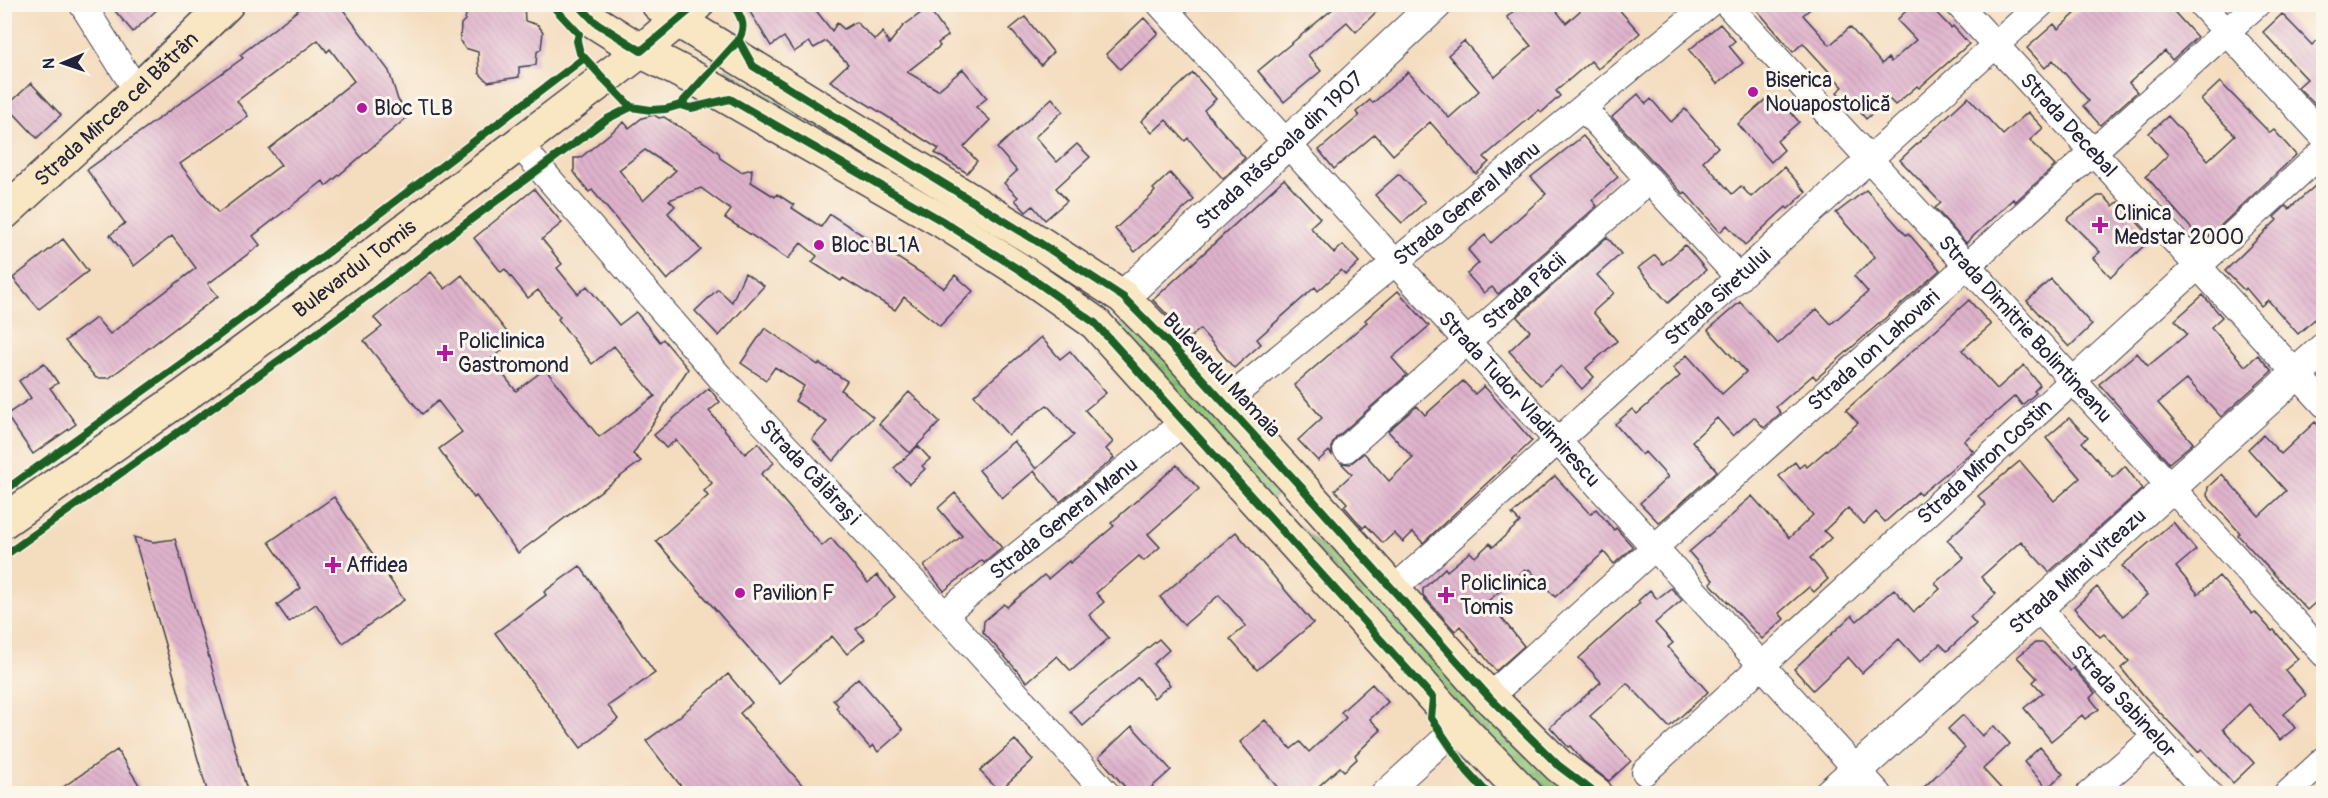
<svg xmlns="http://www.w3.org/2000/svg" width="2328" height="798" viewBox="0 0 2328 798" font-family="Pangolin,sans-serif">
	<defs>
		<pattern id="grass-tufts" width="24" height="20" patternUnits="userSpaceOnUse" patternTransform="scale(1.5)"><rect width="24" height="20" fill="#91c678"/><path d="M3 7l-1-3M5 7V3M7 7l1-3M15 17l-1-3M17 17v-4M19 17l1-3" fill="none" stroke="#76a064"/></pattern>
		<pattern id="building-back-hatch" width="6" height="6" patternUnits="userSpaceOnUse" patternTransform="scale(1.5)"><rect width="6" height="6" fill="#dfb2cc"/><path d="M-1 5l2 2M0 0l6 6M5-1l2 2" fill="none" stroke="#bf99b0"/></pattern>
	</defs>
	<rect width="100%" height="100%" fill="#fbf7ec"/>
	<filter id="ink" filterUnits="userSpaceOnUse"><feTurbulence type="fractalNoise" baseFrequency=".0167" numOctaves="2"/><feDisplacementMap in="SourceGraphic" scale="12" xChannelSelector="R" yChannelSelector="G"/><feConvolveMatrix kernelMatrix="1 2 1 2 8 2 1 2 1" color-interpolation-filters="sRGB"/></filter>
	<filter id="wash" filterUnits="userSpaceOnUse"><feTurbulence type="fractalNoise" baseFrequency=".008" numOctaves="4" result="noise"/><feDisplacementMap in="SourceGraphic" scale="24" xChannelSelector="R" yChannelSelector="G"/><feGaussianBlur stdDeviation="1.35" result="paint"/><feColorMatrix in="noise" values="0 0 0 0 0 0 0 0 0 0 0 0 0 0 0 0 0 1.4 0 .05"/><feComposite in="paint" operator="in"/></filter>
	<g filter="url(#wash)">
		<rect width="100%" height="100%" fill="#f4dcbe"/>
		<path fill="url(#grass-tufts)" stroke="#5a745a" stroke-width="1.5" d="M726 69 992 231 974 228 722 75Z
			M1130 316 1285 488 1270 500 1116 327Z
			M1282 511 1341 564 1395 607 1575 793H1553L1502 752Z"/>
		<g id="blocks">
			<path fill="url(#building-back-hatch)" fill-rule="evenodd" d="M109 4H163L133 32Z
				M306 4H339L389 71 398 100 410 115 326 186 323 181 253 236 260 245 208 284 218 296 109 378H96L65 341 96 318 110 334 196 268 172 236 134 266 110 235 125 223 87 170 243 58 240 55ZM318 40 327 52 330 49 354 81 269 149 281 165 218 213 180 164 248 116 237 101Z
				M483 4H524L525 21 538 25 543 32 541 49 537 52 536 65 519 67V77L488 82 479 73 478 52 465 48 460 41 461 24 465 20 467 8Z
				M745 4H811L832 31 837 23 844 29 856 22 875 40 883 32 889 44 903 26 928 8 948 36 938 43 940 46 907 72 938 90 963 69 987 98 976 107 990 120 964 147 977 161 967 173 935 153 939 149 830 81 848 64 826 41 814 48 809 42 794 52 784 37 771 46Z
				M1330 4H1384L1356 32 1347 22 1308 55 1321 71 1284 102 1258 71 1334 8Z
				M1521 4H1551L1566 23 1588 4H1614L1640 33 1598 69 1591 61 1556 91 1560 96 1542 112 1539 110 1484 157 1489 162 1476 174 1430 122 1393 155 1375 134 1334 169 1319 150 1359 116 1356 112 1370 100 1373 103 1408 72 1449 118 1479 91 1448 55 1464 41 1495 77 1531 46 1507 17Z
				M1752 4H1816L1803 15 1830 45 1850 27 1882 64 1888 58 1891 62 1916 40 1897 20 1913 4H1928L1951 28 1953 26 1969 44 1919 88 1917 86 1895 105 1889 99 1866 119 1857 108 1853 111 1837 92 1843 87 1803 43 1793 52Z
				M2086 4H2167L2197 37 2172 60 2165 51 2129 83 2137 92 2100 125 2083 106 2089 101 2053 60 2045 68 2027 48 2054 24 2058 29Z
				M2282 14 2312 45 2324 33V114L2298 87 2307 79 2263 32Z
				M1025 17 1053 52 1041 65 1010 29Z
				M1144 18 1158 33 1120 69 1106 54Z
				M1720 24 1735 41 1729 46 1743 63 1717 84 1689 50Z
				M1193 73 1216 99 1204 110 1245 158 1223 179 1188 138 1185 141 1166 120 1152 133 1141 121Z
				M2220 82 2270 133 2274 130 2296 155 2203 242 2146 176 2168 155 2149 133 2168 116 2208 160 2235 135 2201 100Z
				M31 83 61 115 37 138 7 106Z
				M1638 94 1646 104 1651 99 1671 122 1685 109 1718 147 1703 161 1732 194 1741 186 1751 197 1784 167 1806 192 1788 209 1786 207 1745 245 1727 225 1720 232 1685 192 1683 194 1612 117Z
				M1770 96 1784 112 1788 109 1799 122 1777 141 1784 150 1771 162 1738 124Z
				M1968 97 2003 135 2028 112 2043 128 2030 140 2055 166 2015 202 2013 199 1966 243 1935 208 1941 203 1900 160Z
				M1052 98 1063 111 1035 137 1057 162 1077 144 1090 157 1056 188 1067 201 1045 220 1033 206 1026 212 1015 200 1018 197 1004 183 1017 171 997 148Z
				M654 115 659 118 664 117 707 144 719 153 720 158 741 172 752 169 751 182 775 197 777 194 794 205 792 208 821 227 830 214 944 288 955 275 973 291 940 326 904 297 895 310 843 278 841 281 812 262 817 256 801 243 788 259 725 218 731 210 701 188 669 200 675 206 668 213 701 250 667 280 592 190 589 192 574 172V158H580L624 122 629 128 642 118ZM645 150 676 170 643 201 619 170Z
				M1583 136 1618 177 1592 200 1597 206 1498 294 1492 287 1484 293 1467 274 1479 263 1468 250 1485 235 1491 243 1546 194 1531 177Z
				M1170 173 1194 200 1135 252 1115 229 1151 196 1155 191 1153 189Z
				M1399 174 1425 202 1402 223 1375 195Z
				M2324 178V311L2298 334 2268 300 2261 306 2246 288 2244 290 2225 271 2277 220 2274 217 2286 206 2289 209Z
				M1284 179 1320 218 1310 227 1334 253 1343 245 1359 262 1346 275 1341 270 1318 291 1315 287 1257 339 1261 344 1234 368 1200 329 1190 338 1153 300Z
				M534 189 562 223 542 239 562 264 557 268 578 294 587 286 619 325 636 312 660 342 663 339 688 369 633 454 641 461 518 553 476 496 474 498 439 449 462 432 438 401 422 414 364 341 382 327 374 318 431 272 445 289 462 275 514 341 491 359 516 391 545 369 599 437 655 396 614 346 592 364 558 319 560 317 538 290 528 298 505 269 501 272 474 238Z
				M1866 190 1906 235 1908 233 1940 270 1816 379 1813 375 1776 407 1781 413 1764 428 1754 417 1733 436 1717 418 1692 441 1717 471 1659 523 1640 503 1668 477 1645 452 1642 455 1615 424 1632 409 1637 414 1680 376 1673 368 1687 355 1722 394 1746 372 1708 330 1740 302 1778 344 1817 309 1831 324 1868 292 1854 276 1875 257 1836 213Z
				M2098 196H2104L2113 206 2118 202 2152 238 2111 277 2093 258 2100 252 2067 219Z
				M1607 237 1621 254 1597 275 1614 293 1593 312 1617 341 1586 368 1594 377 1582 389 1561 366 1540 385 1509 351 1530 331 1517 317Z
				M63 239 88 271 39 309 13 278Z
				M1685 245 1706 270 1668 303 1638 268 1655 255 1663 264Z
				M745 273 764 286 719 336 695 311 718 289 732 302Z
				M2051 279 2092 325 2069 347 2027 301Z
				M1398 291 1429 326 1392 358 1407 375 1336 438 1332 445V455L1329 451 1318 461 1298 440 1322 418 1294 385 1367 322 1365 320Z
				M2203 295 2222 317 2211 327 2245 366 2258 355 2272 371 2221 417 2187 379 2158 403 2193 443 2169 463 2099 384 2137 353 2148 366 2187 334 2175 320Z
				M1969 300 1991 325 1962 350 1997 389 2024 365 2040 385 2034 391 2036 393 2022 405 2015 396 1964 441 1973 451 1920 495 1918 492 1885 522 1876 512 1864 524 1848 508 1824 531 1831 538 1810 558 1828 579 1814 592 1809 587 1779 613 1784 619 1762 639 1710 583 1713 580 1689 552 1738 510 1737 509 1752 496 1789 538 1813 515 1779 476 1795 462 1799 468 1804 464 1807 467 1858 423 1846 410Z
				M765 328 818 365 819 363 847 381 841 390 873 417 833 461 812 439 827 422 795 401 804 386 775 367 766 380 741 363Z
				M1041 337 1060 359 1070 351 1106 393 1085 410 1113 442 1106 449 1114 458 1060 502 1034 471 1002 498 979 470 1014 441 1036 469 1074 435 1047 405 1008 435 974 395Z
				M44 363 58 383 50 388 76 424 33 454 6 415 31 398 19 381Z
				M1463 381 1475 394 1484 386 1532 441 1423 543 1413 532 1403 542 1394 533 1383 543 1366 525 1363 528 1344 506 1347 503 1335 490 1352 474 1341 463 1350 464 1364 453 1389 481 1413 458 1388 431 1417 406 1425 415Z
				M709 388 720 402 709 411 745 454 758 443 774 463 761 474 822 546 831 538 868 583 877 575 895 597 856 629 865 639 847 654 832 636 779 683 656 541 708 496 704 491 712 483 676 440 666 448 654 435Z
				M909 392 940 422 910 453 879 424Z
				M2069 418 2088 437 2082 442 2113 478 2125 466 2142 489 2049 572 2021 541 1981 577 1996 594 1970 617 1976 624 1947 651 1940 644 1920 662 1899 639 1862 673 1848 657 1813 690 1794 669 1852 615 1857 621 1894 589 1914 612 1940 589 1935 583 1964 558 1947 540 1986 505 1978 496 2020 461 2054 501 2080 478 2046 438Z
				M2315 422 2324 431V595L2307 610 2238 535 2240 533 2207 496 2208 487 2222 474 2259 516 2286 491 2248 449 2263 435 2281 454Z
				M918 446 930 459 922 466 925 469 909 484 894 468Z
				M1177 465 1199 489 1148 534 1160 547 1144 561 1139 556 1096 593 1104 602 1089 615 1109 638 1071 671 1057 656 1027 682 983 632 984 621 1004 604 1007 607 1044 575 1048 579 1069 561 1070 563 1114 526 1111 523Z
				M1555 476 1590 514 1596 509 1614 530 1616 528 1633 547 1614 564 1604 552 1555 597 1529 569 1526 572 1525 570 1488 601 1524 646 1496 671 1460 626 1455 631 1423 595V589L1445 568 1447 571 1470 552 1475 557 1490 543 1493 547 1520 522 1512 514Z
				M955 493 1002 548 984 563 982 560 944 591 924 566 962 536 938 508Z
				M334 497 404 600 343 643 316 604 289 622 277 605 301 588 269 542Z
				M2173 522 2196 550 2176 567 2198 594 2219 576 2252 614 2255 612 2272 631 2274 630 2298 659 2285 670 2306 695 2284 714 2295 728 2280 740 2249 704 2223 729 2254 763 2233 783 2202 749 2198 752 2145 697 2121 668 2129 661 2104 634 2100 637 2074 608 2097 587 2123 616 2147 595 2122 566Z
				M1236 532 1313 623 1257 670 1230 639 1246 626 1219 595 1184 625 1160 597Z
				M134 537 153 542 175 539 248 794H208Z
				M580 566 655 673 608 706 618 719 581 748 495 633 546 595 544 592Z
				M1671 588 1682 600 1655 623 1673 643 1668 647 1708 692 1669 727 1627 683 1590 716 1631 761 1609 781 1583 761 1570 746 1568 747 1550 727 1601 682 1579 658 1640 603 1638 601 1650 590 1657 599Z
				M1159 639 1169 650 1153 664 1170 685 1154 698 1138 677 1083 726 1070 711Z
				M2035 643H2044L2070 671 2073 668 2095 693 2090 698 2099 709 2085 719 2082 715 2051 741 2024 708 2043 693 2033 682 2037 678 2017 657Z
				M728 674 752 703 740 713 810 794H687L646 741 680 716Z
				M858 678 903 730 878 752 873 745 870 748 836 708 838 705 833 700Z
				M1372 684 1388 702 1370 719 1381 730 1355 755 1357 759 1344 771 1340 767 1310 794H1283L1240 742 1265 720 1291 749 1300 742 1309 752 1346 718 1341 712Z
				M1963 715 1982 736 1994 726 2010 744 1983 769 2006 794H1917L1965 748 1948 729Z
				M1132 726 1171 770 1144 794H1131L1099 757Z
				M1015 740 1033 760 999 791 980 771Z
				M2040 747 2063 774 2047 788 2024 762Z
				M117 750 145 794H53Z"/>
		</g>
	</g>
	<g filter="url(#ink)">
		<use href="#blocks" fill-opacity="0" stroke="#423e4f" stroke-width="1.5"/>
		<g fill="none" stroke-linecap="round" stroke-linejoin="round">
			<defs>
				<g id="minor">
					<path d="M82 4 137 91"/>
					<path id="s1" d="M1160 4 1879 794"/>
					<path id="s2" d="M1727 4 2324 654"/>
					<path id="s3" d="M1958 4 2324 404"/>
					<path d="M2201 4 2324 137"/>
					<path d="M1583 108 1739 278"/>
					<path id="s4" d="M518 143 720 377 944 614 1107 794"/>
					<path id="s5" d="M1224 403 1709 4"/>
					<path id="s6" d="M1346 449 1649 180"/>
					<path id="s7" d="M1394 589 2041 4"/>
					<path id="s8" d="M2037 607 2209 794"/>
					<path id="s9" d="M944 614 1184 422"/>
					<path id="s10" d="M1489 697 2257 4"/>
					<path id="s11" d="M1645 772 2324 151"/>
					<path d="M1384 794 1459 726"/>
					<path d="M2089 794 2156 736"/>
					<path d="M2287 794 2324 760"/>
				</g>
				<g id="tertiary">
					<path id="s12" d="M1123 297 1436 4"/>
					<path id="s13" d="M1830 794 2324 349"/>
				</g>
				<g id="secondary">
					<path d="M578 4 595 22 641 51 701 82 944 222 1021 271 1095 323 1459 726 1525 794"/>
					<path d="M658 4 677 20 1040 243 1123 297 1184 359 1302 488 1489 697 1559 766 1596 794"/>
					<path id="s14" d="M4 213 137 91 227 4"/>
					<path id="s15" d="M4 521 185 395 288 319 641 51 697 4"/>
				</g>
			</defs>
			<use href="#minor" stroke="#423e4f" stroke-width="28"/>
			<use href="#tertiary" stroke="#423e4f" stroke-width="34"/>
			<use href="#secondary" stroke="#423e4f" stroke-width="36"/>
			<use href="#minor" stroke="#fff" stroke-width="26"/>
			<use href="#tertiary" stroke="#fff" stroke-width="32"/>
			<use href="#secondary" stroke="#f9e7c3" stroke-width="33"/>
			<defs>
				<path id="cycleway" d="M551 4 579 34 577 41 580 53 603 78 631 107 651 110 666 109 680 105 737 42C747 27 742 18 733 4
					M578 4 595 22 641 51 697 4
					M739 41 753 66 1040 243 1123 297 1184 359 1302 488 1489 697 1559 766 1596 794
					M680 105 691 108 730 99 944 222 1021 271 1095 323 1433 698 1431 718 1467 771 1488 794
					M4 491 189 358 584 58
					M4 556 305 342 607 119 631 107"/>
			</defs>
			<use href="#cycleway" stroke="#fbf7ec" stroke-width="11"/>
			<use href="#cycleway" stroke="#1b5e20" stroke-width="8"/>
		</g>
	</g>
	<g fill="#b5179e" stroke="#fbf7ec" stroke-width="2">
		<circle cx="1753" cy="92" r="6"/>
		<circle cx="362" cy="108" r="6"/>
		<path d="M2097 216h6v6h6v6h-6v6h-6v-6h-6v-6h6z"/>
		<circle cx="819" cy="245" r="6"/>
		<path d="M442 344h6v6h6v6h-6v6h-6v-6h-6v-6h6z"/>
		<path d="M330 556h6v6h6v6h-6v6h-6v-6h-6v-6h6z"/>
		<circle cx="740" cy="593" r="6"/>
		<path d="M1443 586h6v6h6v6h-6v6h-6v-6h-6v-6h6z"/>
	</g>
	<g text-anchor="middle" stroke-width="6" stroke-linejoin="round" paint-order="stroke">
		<g font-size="21" fill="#22223b" stroke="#fbf7ec" text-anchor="start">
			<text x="1765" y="87">Biserica<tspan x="1765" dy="24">Nouapostolică</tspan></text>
			<text x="374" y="115">Bloc TLB</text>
			<text x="2114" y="220">Clinica<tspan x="2114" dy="24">Medstar 2000</tspan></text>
			<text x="831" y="252">Bloc BL1A</text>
			<text x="458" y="348">Policlinica<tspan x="458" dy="24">Gastromond</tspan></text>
			<text x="346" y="572">Affidea</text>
			<text x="1460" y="590">Policlinica<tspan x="1460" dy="24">Tomis</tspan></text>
			<text x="752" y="600">Pavilion F</text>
		</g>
		<g font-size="21" fill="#22223b" stroke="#fbf7ec">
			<text dy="7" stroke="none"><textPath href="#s14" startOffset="153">Strada Mircea cel Bătrân</textPath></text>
			<text dy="7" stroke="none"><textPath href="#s3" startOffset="164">Strada Decebal</textPath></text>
			<text dy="7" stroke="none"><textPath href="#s12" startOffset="214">Strada Răscoala din 1907</textPath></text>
			<text dy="7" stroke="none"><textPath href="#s5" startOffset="314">Strada General Manu</textPath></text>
			<text dy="7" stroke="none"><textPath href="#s15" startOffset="432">Bulevardul Tomis</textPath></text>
			<text dy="7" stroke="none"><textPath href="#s6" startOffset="238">Strada Păcii</textPath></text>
			<text dy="7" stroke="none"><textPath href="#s7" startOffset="436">Strada Siretului</textPath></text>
			<text dy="7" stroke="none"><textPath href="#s2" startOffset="441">Strada Dimitrie Bolintineanu</textPath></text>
			<text dy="7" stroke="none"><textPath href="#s10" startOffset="518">Strada Ion Lahovari</textPath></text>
			<text transform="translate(1222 375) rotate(47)" y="7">Bulevardul Mamaia</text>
			<text dy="7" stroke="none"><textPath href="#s1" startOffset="534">Strada Tudor Vladimirescu</textPath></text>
			<text dy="7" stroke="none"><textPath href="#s11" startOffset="460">Strada Miron Costin</textPath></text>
			<text dy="7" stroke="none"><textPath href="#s4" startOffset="440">Strada Călărași</textPath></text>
			<text dy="7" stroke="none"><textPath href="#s9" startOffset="153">Strada General Manu</textPath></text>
			<text dy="7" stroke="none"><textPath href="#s13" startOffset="333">Strada Mihai Viteazu</textPath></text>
			<text dy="7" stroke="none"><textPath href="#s8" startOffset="128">Strada Sabinelor</textPath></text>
		</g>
	</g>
	<rect width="2328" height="798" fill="none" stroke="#fbf7ec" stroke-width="24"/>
	<g transform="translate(63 63) rotate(268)" stroke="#fbf7ec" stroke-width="4.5" paint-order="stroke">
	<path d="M0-4.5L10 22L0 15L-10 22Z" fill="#22223b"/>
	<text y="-9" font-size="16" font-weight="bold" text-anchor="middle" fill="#22223b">N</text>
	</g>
</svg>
